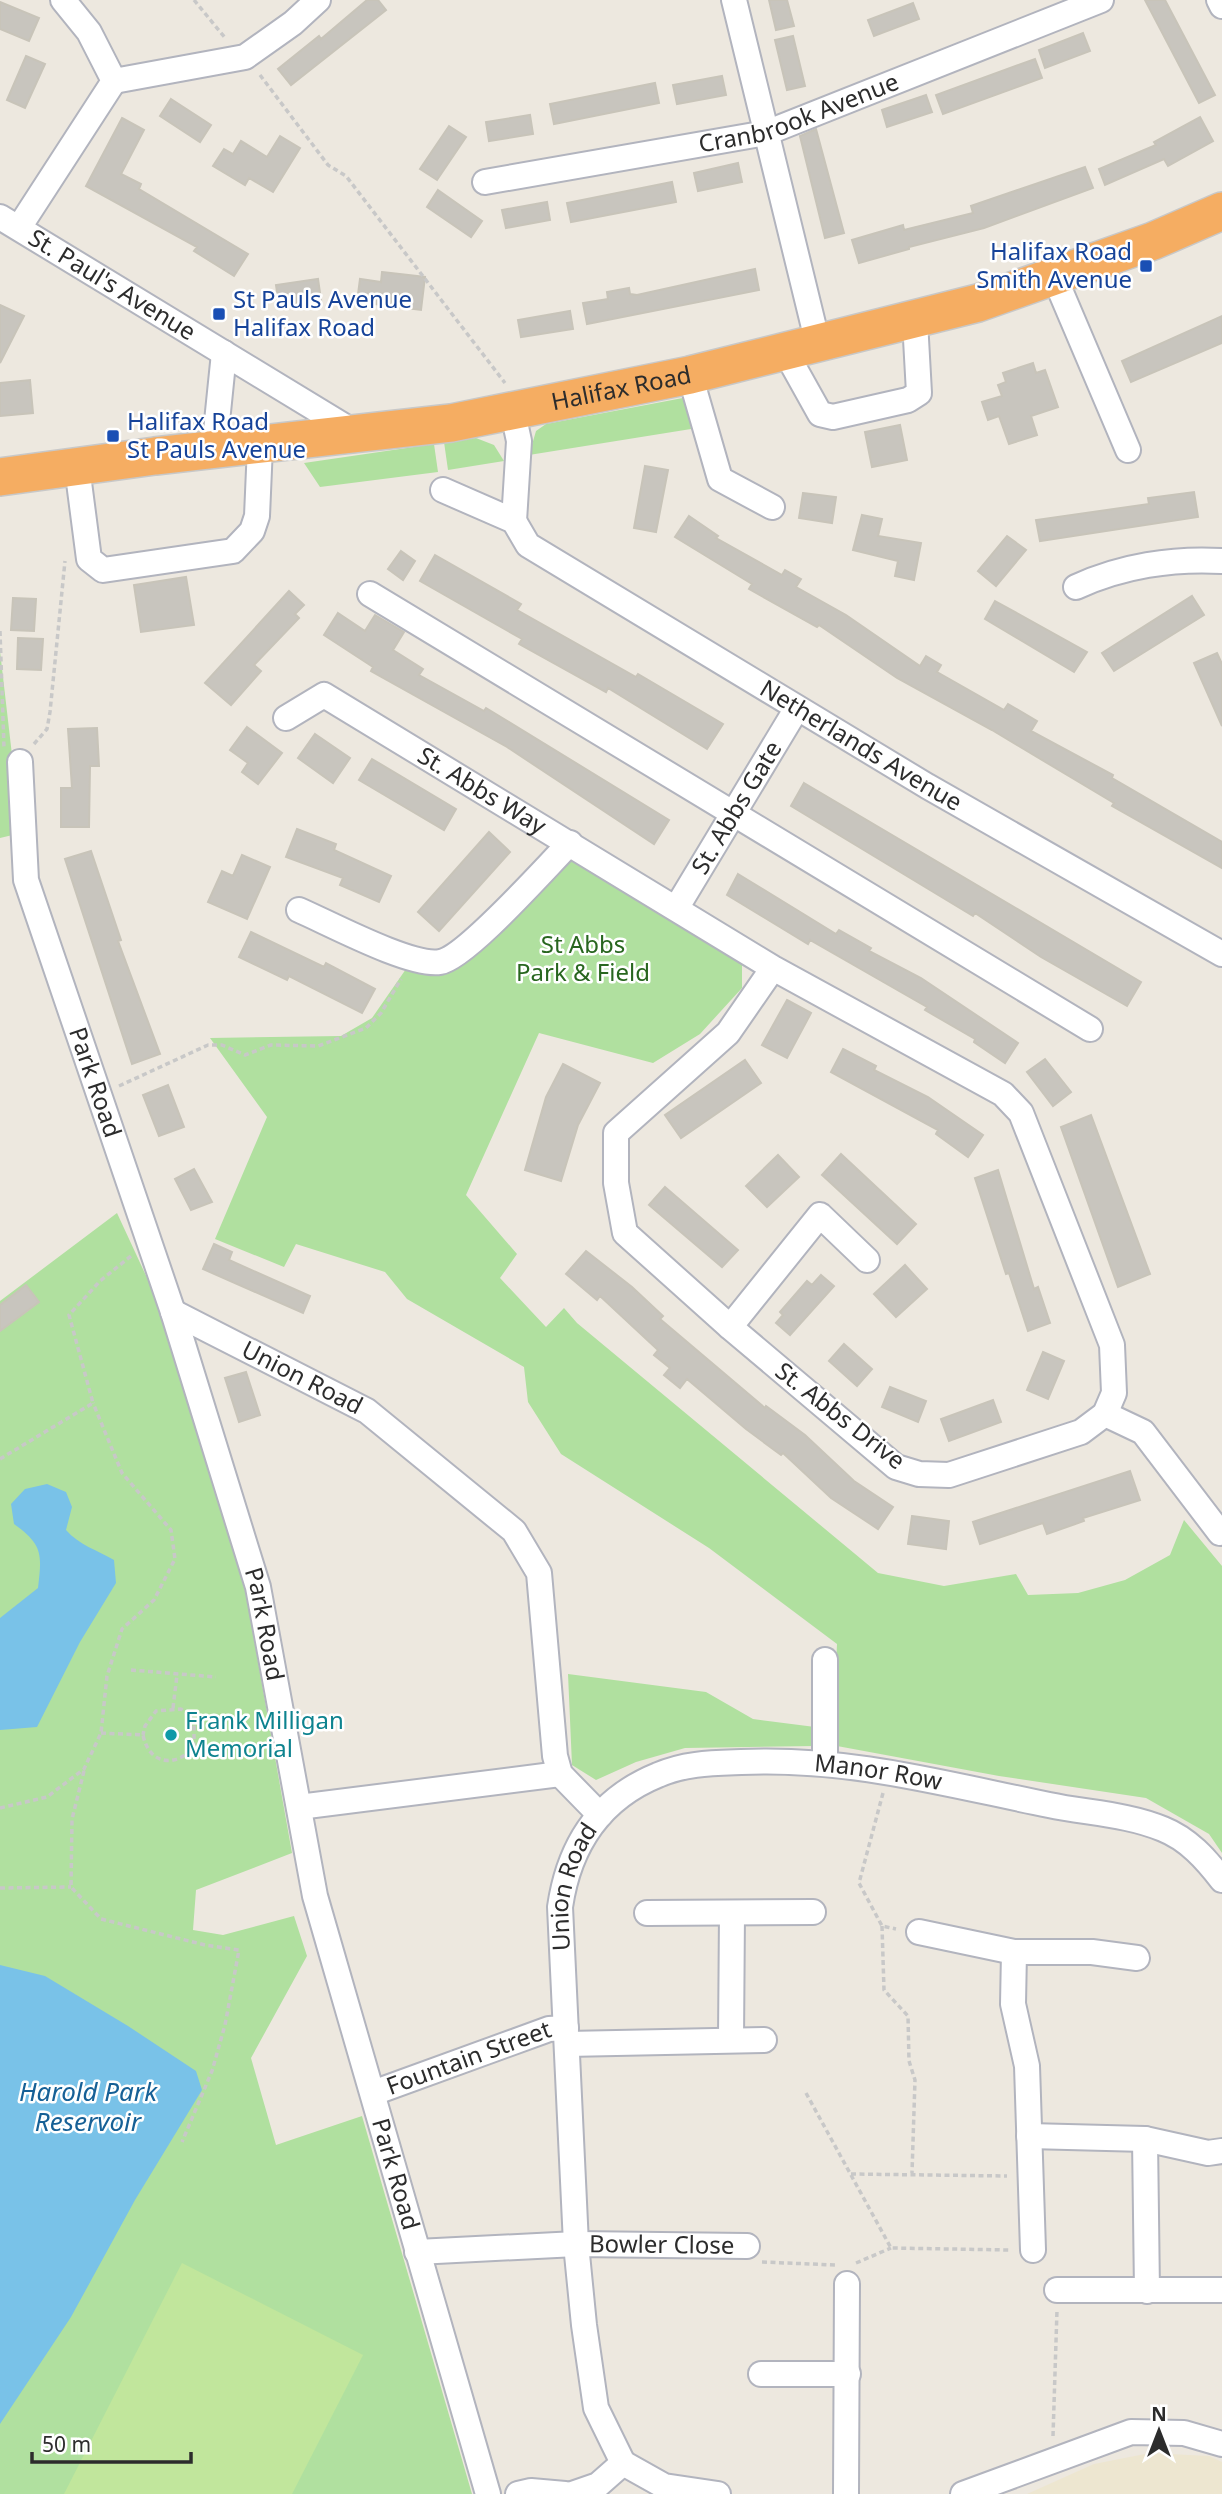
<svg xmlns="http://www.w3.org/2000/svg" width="1222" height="2494" viewBox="0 0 1222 2494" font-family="'Noto Sans',sans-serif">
	<rect width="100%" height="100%" fill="#ede8df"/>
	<path fill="#ede6d0" d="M1150 2453 1209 2456 1222 2462V2494H1027L1094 2464Z"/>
	<path fill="#b0e09f" d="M688 397 691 429 529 455 536 431 546 424Z
		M476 438 494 445 504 461 448 470 444 442Z
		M434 444 438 472 320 487 304 463Z
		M0 651 21 833 0 838Z
		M570 858 742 957V988L700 1034 653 1063 539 1033 466 1195 517 1254 500 1278 546 1327 564 1308 577 1323 878 1573 944 1586 1016 1574 1028 1595 1078 1593 1125 1580 1170 1555 1184 1520 1222 1566V1853L1209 1834 1146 1798 999 1776 837 1746 833 1729 837 1644 709 1548 561 1454 528 1402 524 1367 407 1299 385 1272 296 1244 284 1267 215 1239 267 1117 210 1038 341 1036 372 1018 406 969 434 973Z
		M117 1213 161 1308 246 1594 292 1853 196 1890 193 1930 223 1935 294 1916 307 1956 251 2058 276 2145 362 2116 472 2494H0V1301Z
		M568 1674 706 1692 753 1719 815 1727V1746L685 1748 636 1762 596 1780 572 1765Z"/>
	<path fill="#c1e69c" d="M182 2263 363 2355 292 2494H64Z"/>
	<path fill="#79c2e8" d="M47 1484 66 1492 72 1507 66 1530C79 1545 97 1550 114 1560L116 1583 80 1642 37 1727 0 1730V1618L38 1588C42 1554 43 1545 14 1524L11 1504 25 1489Z
		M0 1965 45 1976 128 2026 196 2071 202 2090 135 2200 71 2317 0 2424Z"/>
	<path fill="#c8c5be" stroke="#c8c4b9" stroke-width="2" d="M367 0H378L386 10 291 85 278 69 319 36 321 39Z
		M769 0H787L794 26 776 30Z
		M1145 0H1165L1215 95 1199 103Z
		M0 2 39 18 29 41 0 29Z
		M913 3 919 19 874 36 868 20Z
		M1083 33 1090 51 1045 68 1039 50Z
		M793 36 805 86 787 90 775 40Z
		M26 56 45 64 25 108 7 100Z
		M1035 59 1042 78 943 114 936 95Z
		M722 76 726 95 677 104 673 85Z
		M655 83 659 103 554 124 550 104Z
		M926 95 932 112 887 127 882 110Z
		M171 99 211 125 200 142 160 116Z
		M530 115 533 134 489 141 486 122Z
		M1200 117 1213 141 1168 166 1164 159 1105 185 1099 169 1156 145 1154 142Z
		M122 118 144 130 121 174 141 184 139 189 248 254 234 276 194 251 197 247 86 186Z
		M449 126 466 137 437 180 420 169Z
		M816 129 844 233 825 238 800 136Z
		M280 136 300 148 273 192 249 178 245 185 213 166 224 149 233 154 241 141 267 157Z
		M738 163 742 182 698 191 694 173Z
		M1085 167 1093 188 984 228 909 247V249L859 263 852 240 903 225 904 230 973 213 971 206Z
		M672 182 676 202 571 222 567 203Z
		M438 190 482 221 471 237 427 207Z
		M547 202 550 220 506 228 502 210Z
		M755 269 759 290 587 324 583 303 608 299 607 292 629 288 630 294 637 295Z
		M382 272 425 277 421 310 357 302 360 279 381 282Z
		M318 279 321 300 279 305 276 285Z
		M0 305 24 316 0 363Z
		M570 311 573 329 521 337 518 320Z
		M1222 316V343L1131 382 1122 361Z
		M1033 363 1036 373 1045 370 1058 407 1031 416 1037 435 1009 444 999 416 988 420 982 402 1002 396 998 385 1006 382 1003 373Z
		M30 380 33 413 0 416V383Z
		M900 425 907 460 872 467 865 432Z
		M645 466 668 470 656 532 634 528Z
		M1194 492 1198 517 1040 541 1036 520 1149 504 1148 498Z
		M803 493 836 497 832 523 799 518Z
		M862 515 882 519 878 536 921 543 914 580 895 576 898 561 853 550Z
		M689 516 718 536 716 538 782 575 785 570 801 579 796 587 846 615 920 666 926 656 941 665 937 672 1004 710 1008 704 1037 721 1031 731 1113 775 1112 778 1222 842V868L1112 806 1114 803 992 730 897 678 819 625 817 627 749 589 752 584 675 537Z
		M1007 536 1026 550 996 586 978 571Z
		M401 551 415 561 403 580 388 569Z
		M435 555 521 604 517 610 636 677 638 674 723 724 707 749 608 688 606 692 519 644 522 639 420 581Z
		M186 577 194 625 141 632 134 585Z
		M289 591 304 605 295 614 299 618 254 665 261 671 231 705 205 683Z
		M1192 596 1204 615 1114 671 1102 653Z
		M13 598 36 599 34 631 11 630Z
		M995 601 1087 652 1074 672 985 619Z
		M338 613 365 631 375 615 404 632 393 650 423 669 419 675 484 711 486 708 669 820 654 844 507 747 371 671 373 667 324 635Z
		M18 638 43 639 41 670 17 669Z
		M1217 653 1222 664V726L1194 663Z
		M247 727 282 753 258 784 242 772 248 763 230 750Z
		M97 728 99 766H90L89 827H61V788H72L68 729Z
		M315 734 350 758 333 783 298 758Z
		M372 759 456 809 444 830 359 780Z
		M804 783 1141 982 1127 1006 1041 957 975 913 973 916 791 806Z
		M297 829 336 844 334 850 391 876 379 902 340 885 343 878 286 857Z
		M489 832 510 852 439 931 418 912Z
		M91 851 121 940 118 941 160 1054 132 1064 65 859Z
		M242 855 270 867 247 919 208 902 222 871 233 876Z
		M738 874 836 934 839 930 871 948 869 951 921 978 1018 1043 1005 1063 974 1042 975 1039 925 1010 927 1007 810 940 808 944 727 895Z
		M251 932 324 967 326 963 375 989 362 1013 289 976 287 980 239 957Z
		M787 1000 811 1013 787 1058 762 1045Z
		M843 1049 876 1066 874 1070 928 1097 983 1135 968 1157 936 1134 938 1130 831 1072Z
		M1045 1059 1071 1092 1053 1106 1027 1072Z
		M745 1060 761 1083 681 1138 665 1115Z
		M563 1064 600 1083 578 1125 561 1181 525 1170 546 1097Z
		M168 1085 184 1127 159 1136 143 1095Z
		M1091 1115 1150 1274 1118 1287 1061 1127Z
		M841 1154 916 1224 897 1244 822 1175Z
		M778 1155 799 1177 767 1207 746 1186Z
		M194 1169 212 1202 191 1210 175 1179Z
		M998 1170 1034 1289 1038 1287 1050 1323 1028 1331 1009 1273 1006 1274 975 1178Z
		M665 1187 738 1250 722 1267 649 1205Z
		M214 1244 232 1252 229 1260 310 1296 303 1313 203 1269Z
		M586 1251 632 1287 663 1316 660 1319 765 1408 766 1406 805 1435 854 1481 893 1507 878 1529 831 1498 783 1453 781 1455 746 1429 687 1379 680 1388 664 1375 670 1368 654 1355 658 1350 600 1296 597 1300 566 1274Z
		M905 1265 927 1289 896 1317 874 1294Z
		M821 1275 834 1286 790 1335 776 1323 783 1315 780 1312 807 1281 812 1285Z
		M26 1285 39 1302 0 1331V1305Z
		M844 1344 872 1369 857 1386 829 1361Z
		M1043 1352 1064 1361 1048 1399 1027 1390Z
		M246 1372 260 1415 239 1422 225 1378Z
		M890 1387 926 1401 918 1422 882 1407Z
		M993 1400 1001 1422 949 1441 941 1419Z
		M1130 1471 1140 1500 1083 1518 1084 1521 1047 1534 1043 1523 980 1544 973 1522Z
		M912 1516 949 1521 946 1549 908 1544Z"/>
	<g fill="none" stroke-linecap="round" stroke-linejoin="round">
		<defs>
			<g id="minor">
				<path d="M734 0 818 344"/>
				<path d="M1219 0 1222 6"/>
				<path d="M114 81 245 57 293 23 318 0"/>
				<path id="s1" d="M485 182 766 133 1101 0"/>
				<path id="s2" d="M0 217 357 434"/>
				<path d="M20 226 114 81 89 32 63 0"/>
				<path d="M1054 276 1128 450"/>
				<path d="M786 353 820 414 833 417 908 400 919 393 915 321"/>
				<path d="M690 375 720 479 772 507"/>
				<path d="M513 413 519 441 514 521"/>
				<path d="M214 451 224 353"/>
				<path d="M77 467 89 559 103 570 233 551 252 531 257 516 260 446"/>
				<path id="s3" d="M443 490 514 521 528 545 927 786 1222 954"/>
				<path d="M1076 587C1121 566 1173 558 1222 561"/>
				<path d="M370 594 1090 1029"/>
				<path id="s4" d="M286 718 324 695 773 968 1003 1094 1021 1113 1112 1345 1114 1393 1105 1414 1081 1432 949 1475 919 1474 896 1467 730 1327 625 1233 616 1183V1133L728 1033 773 968"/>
				<path id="s5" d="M20 762 26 880 173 1312 258 1587 315 1896 488 2494"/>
				<path id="s6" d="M677 907 797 708"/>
				<path d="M299 910C329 923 411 967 440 962 466 958 547 866 570 843"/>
				<path id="s7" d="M173 1312 367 1411 514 1531 539 1573 555 1756 560 1774 600 1815"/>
				<path d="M730 1327 820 1215 867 1260"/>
				<path d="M1105 1414 1143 1432 1220 1533"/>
				<path d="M825 1660V1762"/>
				<path d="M299 1807 560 1774"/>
				<path d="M647 1913 813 1912"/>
				<path d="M919 1932 1014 1952H1092L1137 1958"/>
				<path d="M1014 1952 1013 2004 1027 2066 1033 2250"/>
				<path d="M731 2040 732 1913"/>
				<path d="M567 2044 764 2040"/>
				<path id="s8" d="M373 2093 549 2029 566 2028"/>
				<path d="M1029 2136 1145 2139 1208 2153 1222 2151"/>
				<path d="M1145 2139 1147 2291"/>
				<path id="s9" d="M417 2252 576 2244 747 2246"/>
				<path d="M1057 2290H1222"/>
				<path d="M761 2374H848"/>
				<path id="s10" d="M623 2463 596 2408 584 2325 576 2244 560 1907C569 1846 599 1799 658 1775 685 1763 713 1763 741 1762 849 1757 945 1784 1049 1805 1087 1813 1127 1814 1163 1829 1188 1839 1206 1859 1222 1880"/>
				<path d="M623 2463 664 2486 718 2494"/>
				<path d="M518 2494 531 2491 565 2494"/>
				<path d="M572 2494 598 2485 623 2463"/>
				<path d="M846 2494 847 2284"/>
				<path d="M963 2494 1131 2432 1184 2433 1222 2444"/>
			</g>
			<g id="highway">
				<path id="s11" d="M0 477 155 456 451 423 690 375 978 303 1153 241 1222 211"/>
			</g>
		</defs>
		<use href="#minor" stroke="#b2b4be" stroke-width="28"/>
		<use href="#highway" stroke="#c8c8c8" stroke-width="40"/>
		<path stroke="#c8c8c8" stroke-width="3.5" stroke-dasharray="5 3.5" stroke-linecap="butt" d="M194 0 226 39
			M260 75 328 165 346 176 505 383
			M0 631 4 748
			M34 744 47 729 50 712 65 561
			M119 1086 208 1045H222L245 1055 271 1045 318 1046 366 1028 381 1013 401 979
			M0 1459 93 1403 69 1315 100 1281 131 1256
			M131 1670 216 1677
			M173 1708 177 1675
			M101 1733 143 1735C149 1765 176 1768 194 1747V1720L181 1709 156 1711 145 1726 143 1735
			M84 1771 72 1819 71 1887 101 1919 205 1945 239 1950 225 2025 212 2071 182 2142
			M883 1793 859 1883 882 1926 896 1929
			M0 1808 47 1797 84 1769 101 1733 107 1676 122 1629 154 1600 175 1559 171 1530 122 1473 93 1403
			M0 1888 71 1887
			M882 1926 884 1990 908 2016 909 2061 915 2080 912 2173
			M806 2093 891 2248 1010 2250
			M851 2174 1007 2176
			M762 2262 835 2265
			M856 2263 891 2248
			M1053 2436 1057 2310"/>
		<use href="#minor" stroke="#fff" stroke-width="24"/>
		<use href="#highway" stroke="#f5ad62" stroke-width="37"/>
	</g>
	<g fill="#1a4fb4" stroke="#fff" stroke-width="2.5">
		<rect x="1139" y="259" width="14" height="14" rx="3.5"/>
		<rect x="212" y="307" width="14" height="14" rx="3.5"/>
		<rect x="106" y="429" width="14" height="14" rx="3.5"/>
	</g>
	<circle fill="#0f9aa8" stroke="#fff" stroke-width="2.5" cx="171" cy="1735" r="7"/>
	<g text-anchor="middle" stroke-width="5" stroke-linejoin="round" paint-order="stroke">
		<g font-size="24" fill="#2c2c2c" stroke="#fff">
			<text dy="8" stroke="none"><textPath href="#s1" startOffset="322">Cranbrook Avenue</textPath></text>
			<text dy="8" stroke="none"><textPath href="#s2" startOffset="131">St. Paul's Avenue</textPath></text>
			<text dy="8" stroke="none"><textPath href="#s11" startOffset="628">Halifax Road</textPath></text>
			<text dy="8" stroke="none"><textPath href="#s3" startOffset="494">Netherlands Avenue</textPath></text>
			<text dy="8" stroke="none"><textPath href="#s4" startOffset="229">St. Abbs Way</textPath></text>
			<text dy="8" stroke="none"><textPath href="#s6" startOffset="116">St. Abbs Gate</textPath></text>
			<text dy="8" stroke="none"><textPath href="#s5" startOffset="332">Park Road</textPath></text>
			<text dy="8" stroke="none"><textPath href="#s7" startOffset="145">Union Road</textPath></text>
			<text transform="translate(840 1416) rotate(38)" y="8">St. Abbs Drive</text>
			<text dy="8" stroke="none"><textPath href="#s5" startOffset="900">Park Road</textPath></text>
			<text dy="8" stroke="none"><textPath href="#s10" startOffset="959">Manor Row</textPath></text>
			<text dy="8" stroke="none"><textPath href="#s10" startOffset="586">Union Road</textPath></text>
			<text dy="8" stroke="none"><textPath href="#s8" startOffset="102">Fountain Street</textPath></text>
			<text dy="8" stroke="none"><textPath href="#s5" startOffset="1466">Park Road</textPath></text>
			<text dy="8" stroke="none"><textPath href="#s9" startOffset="245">Bowler Close</textPath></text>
		</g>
		<g font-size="24" fill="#164399" stroke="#fff" text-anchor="start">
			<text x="1132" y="260" text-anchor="end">Halifax Road<tspan x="1132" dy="28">Smith Avenue</tspan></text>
			<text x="233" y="308">St Pauls Avenue<tspan x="233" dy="28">Halifax Road</tspan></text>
			<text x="127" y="430">Halifax Road<tspan x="127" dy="28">St Pauls Avenue</tspan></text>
		</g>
		<g font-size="24" fill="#28661f" stroke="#fff">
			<text x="583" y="953">St Abbs<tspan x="583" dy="28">Park &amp; Field</tspan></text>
		</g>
		<g font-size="24" fill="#0d838f" stroke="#fff" text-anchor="start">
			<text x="185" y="1729">Frank Milligan<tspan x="185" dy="28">Memorial</tspan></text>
		</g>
		<g font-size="26" font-style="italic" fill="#166096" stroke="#fff">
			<text x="88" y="2101">Harold Park<tspan x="88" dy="30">Reservoir</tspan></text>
		</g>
	</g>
	<g transform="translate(1159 2431)" stroke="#ffffff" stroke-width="5" paint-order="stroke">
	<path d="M0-5L12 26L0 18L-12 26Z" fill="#2c2c2c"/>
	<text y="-10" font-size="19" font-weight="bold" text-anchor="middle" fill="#2c2c2c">N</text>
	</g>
	<path d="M32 2452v10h159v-10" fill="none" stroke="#2c2c2c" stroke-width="3.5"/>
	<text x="42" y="2452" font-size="21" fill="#2c2c2c" stroke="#ffffff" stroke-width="5" paint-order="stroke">50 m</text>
</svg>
